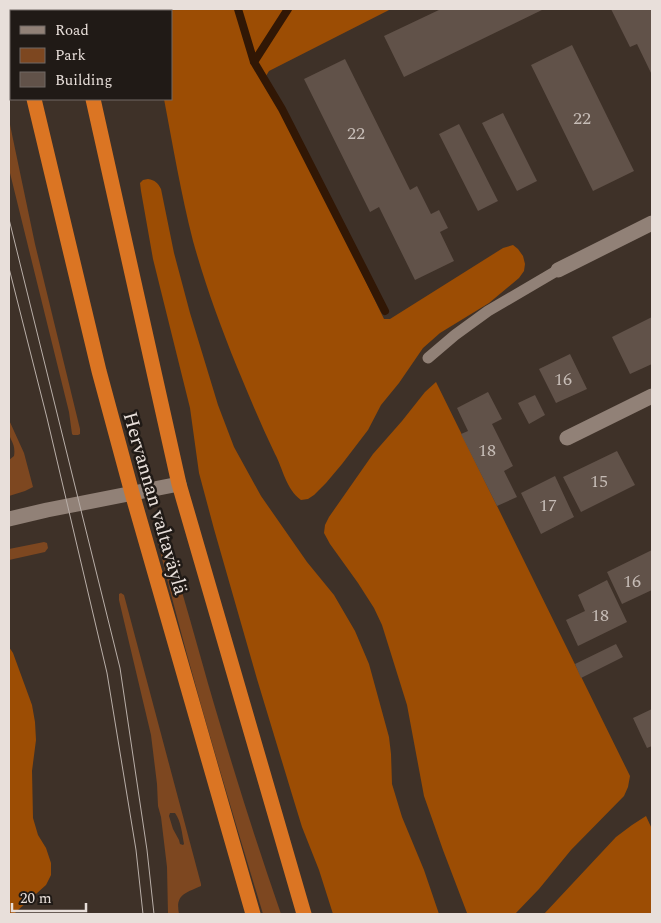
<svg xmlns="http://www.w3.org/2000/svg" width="661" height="923" viewBox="0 0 661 923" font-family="Spectral,serif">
	<rect width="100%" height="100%" fill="#3e3128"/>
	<path fill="#7d4720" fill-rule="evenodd" d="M9 120 35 244 80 429V434L78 435H73L72 434 69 412 9 169Z
		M9 420 24 453 33 487 25 491 9 496V460L14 456C16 443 10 442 9 432 8 428 9 423 9 420Z
		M158 528H161L162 529C182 587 197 646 214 704 235 775 257 845 281 914H263C225 789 187 662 156 535V531Z
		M44 542 47 543 48 548 45 552 9 560V549Z
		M121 593 124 595 201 884V886C186 893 175 894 179 914H168L167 867 161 817 158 806 157 784 151 735 119 600V594ZM170 813H175C181 821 182 833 184 844L183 845 180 844 179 840 173 829 169 816Z"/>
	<path fill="#9c4d04" d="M148 9H391L269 71 266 76 384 319H390L503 248 513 245 518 249 523 256 525 264 524 271 519 278 489 303 440 333 423 348 399 383 381 405 368 430 342 464 326 483 314 495 308 499 301 500C286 489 283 469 275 454 261 425 249 396 237 367 220 325 205 284 193 241 181 194 173 146 164 99H171V11H149Z
		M148 179C155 180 158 183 161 189L174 253 190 313 218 405 234 447 261 496 307 562 334 595 355 631 369 664 389 737 391 754 392 784 402 817 424 870 439 914H333L319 870 302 827 294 801 257 679 214 529 199 473 190 408 153 259 141 191 140 183 143 180Z
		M436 382 630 776 628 787 624 796 571 850 539 889 515 914 467 913 443 850 424 796 407 705 382 625 374 608 358 583 330 544 324 533 325 525 329 517 373 454 402 421 425 392Z
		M9 647 13 653 32 705 35 722 36 740 32 771 33 818 38 835 46 848 51 863V875L46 885 18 910 14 914H9Z
		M646 816 652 829V914H544L616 837 632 825Z"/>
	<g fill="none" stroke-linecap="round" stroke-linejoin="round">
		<path stroke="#311705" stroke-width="8" d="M238 9 254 62 282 109 385 311
			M254 62 288 9"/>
	</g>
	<path fill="#615249" d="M441 9H544L404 77 384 36Z
		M611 9H652V75L637 44 630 47Z
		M572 45 634 171 593 191 531 65Z
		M345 59 410 190 417 186 431 214 439 210 448 228 440 232 454 261 415 280 379 207 370 212 304 79Z
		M503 113 537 181 517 191 482 123Z
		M459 124 498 201 478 211 439 134Z
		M652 317V364L630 374 612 337Z
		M570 354 587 389 556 403 539 369Z
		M488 392 502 419 492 424 513 466 504 471 517 497 497 506 461 434 468 431 457 408Z
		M535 395 545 415 529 424 518 403Z
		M617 451 635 485 581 512 563 477Z
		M555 476 574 517 541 534 521 493Z
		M652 550V590L622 604 607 572Z
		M607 580 627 622 578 646 566 620 585 611 578 595Z
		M616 644 623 657 581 678 575 664Z
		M652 709V746L647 748 633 718Z"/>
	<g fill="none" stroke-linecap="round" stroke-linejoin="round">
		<path stroke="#918177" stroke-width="11" d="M428 358 455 335 488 311 558 270"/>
		<path stroke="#918177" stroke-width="15" d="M558 270 652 223
			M567 438 652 396"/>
		<path stroke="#918177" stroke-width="15" d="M9 519 47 510 179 484"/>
		<path stroke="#db7523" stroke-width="15" d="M17 9V11
			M73 9V11
			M34 99 99 371 132 493 253 914
			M93 99 179 484 304 914"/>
		<path stroke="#b9afa9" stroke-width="1" d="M9 219 120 668 147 850 154 914
			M9 268 47 418 107 673 136 850 143 914"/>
	</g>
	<g text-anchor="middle" stroke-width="5" stroke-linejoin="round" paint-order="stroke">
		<g font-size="18" fill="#c6bcb6">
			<text x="582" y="124">22</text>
			<text x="356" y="139">22</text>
			<text x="563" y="385">16</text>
			<text x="487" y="456">18</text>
			<text x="599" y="487">15</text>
			<text x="548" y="511">17</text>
			<text x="632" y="587">16</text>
			<text x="600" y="621">18</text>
		</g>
		<g font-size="20" fill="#e8dfda" stroke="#201a16">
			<text transform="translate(156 503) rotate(74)" y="7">Hervannan valtaväylä</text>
		</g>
	</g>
	<rect width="661" height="923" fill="none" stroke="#e8dfda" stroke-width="20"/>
	<rect x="10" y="10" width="162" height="90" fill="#201a16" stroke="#706964"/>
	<rect x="20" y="26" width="25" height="8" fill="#918177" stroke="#706964"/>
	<text x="55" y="35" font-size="15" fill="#e8dfda">Road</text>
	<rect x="20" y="48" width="25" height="15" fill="#7d4720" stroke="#706964"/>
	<text x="55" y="60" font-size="15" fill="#e8dfda">Park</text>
	<rect x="20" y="72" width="25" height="15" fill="#615249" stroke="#706964"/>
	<text x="55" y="85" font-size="15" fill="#e8dfda">Building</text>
	<path d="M12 903v8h74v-8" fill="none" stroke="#e8dfda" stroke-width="2.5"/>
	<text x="20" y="903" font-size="15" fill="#e8dfda" stroke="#201a16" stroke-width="4" paint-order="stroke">20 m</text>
</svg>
